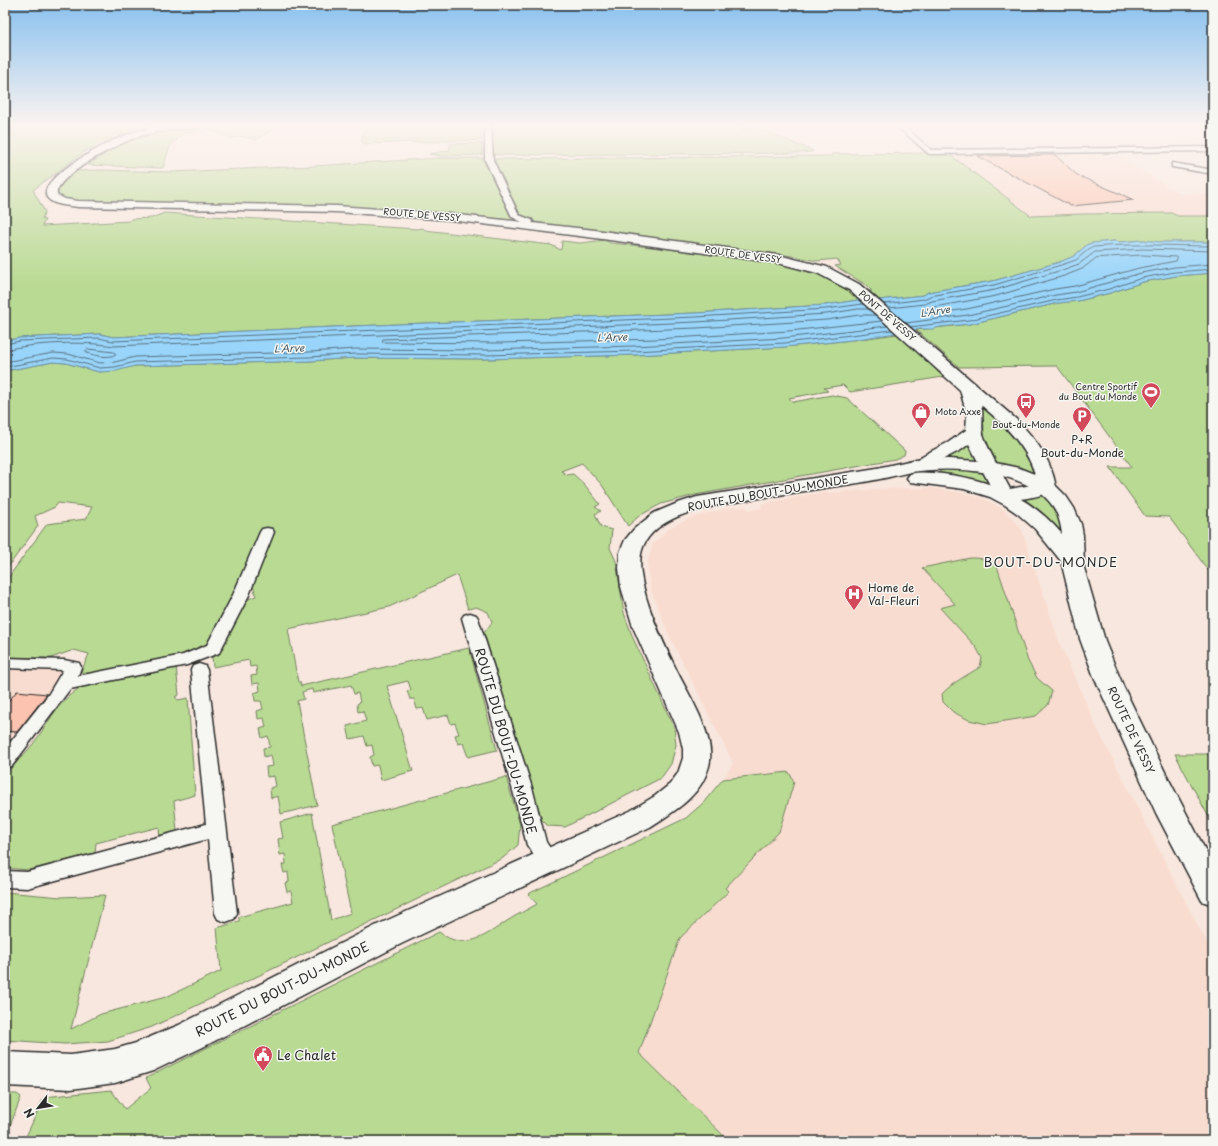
<svg xmlns="http://www.w3.org/2000/svg" width="1218" height="1146" viewBox="0 0 1218 1146" font-family="'Playpen Sans',sans-serif">
	<rect width="100%" height="100%" fill="#f8e7de"/>
	<filter id="ink" filterUnits="userSpaceOnUse"><feTurbulence type="fractalNoise" baseFrequency=".025" numOctaves="2"/><feDisplacementMap in="SourceGraphic" scale="8" xChannelSelector="R" yChannelSelector="G"/><feConvolveMatrix kernelMatrix="1 2 1 2 8 2 1 2 1" color-interpolation-filters="sRGB"/></filter>
	<g filter="url(#ink)">
		<path fill="#f9dcd0" d="M1112 153 1181 194 1213 193V216H1178L1170 213 1083 214 1031 216 949 154Z
			M932 488 969 494 988 501 1003 509 1021 528 1060 644 1098 730 1200 930 1213 951V991H1208L1213 998V1141H729L639 1053 680 938 728 892 724 889 779 832 789 772 723 779 733 763 669 635 650 588 647 563 653 544 669 528 690 518 725 509 745 506 749 510 762 508 761 504 812 494 879 489Z
			M5 669 66 672 5 751Z"/>
		<path fill="#b9da93" stroke="#72825f" d="M5 125H171L130 133 109 142 105 141 84 152 33 190 45 212 42 219 45 220 42 226 130 221 131 219 152 218 164 213 417 229 423 228 425 230 551 245 561 250 562 241 580 243 605 240 610 243 661 248 784 265 827 277 845 288 858 300 826 305 696 313 400 324 113 337 100 334 19 338 5 341Z
			M205 125H280L255 140 242 136 233 138 204 128Z
			M365 125H479L482 127V140L365 144 361 141Z
			M498 125H735L755 127 813 151 811 152 800 153 499 155 493 154 492 151 491 127Z
			M192 126 203 131 184 133 170 146 163 168 88 165C104 155 121 142 140 135 157 130 175 128 192 126Z
			M482 143V155L441 156 429 154 450 150V144Z
			M929 153 949 154 1031 216 1083 214 1171 213 1178 216H1213V242H1161L1143 240 1121 242 1114 241 1093 243 1088 244 1074 256 1060 262 993 281 928 292 924 295 879 300 869 291H872L866 285 835 266 841 265 837 259 817 261 793 256 576 229 529 221 522 218 494 163 495 159 831 156 832 154Z
			M439 158H482L513 218 525 223 422 212 379 209 71 201 60 198 57 192 60 184 77 171 100 170 172 172 313 166Z
			M1213 273V577L1169 517 1145 516 1110 467H1132L1057 366 959 367 916 330 970 324 1058 303 1078 301 1110 293 1143 282 1176 276Z
			M897 334 911 345 943 377 850 392 843 385 824 388 828 391 789 398 793 402 832 395 847 398 905 451 904 455 895 459 695 495 661 504 639 516 628 526 602 485 582 463 561 471 567 475 573 474 584 484 600 504 595 507 601 511 595 514 601 527 612 530 610 548 616 561 624 613 633 638 674 727 676 745 671 764 661 778 565 827 548 826 542 820 484 633 492 622 488 612 476 607 468 609 457 575 389 607 288 629 298 682H300L301 686 469 648 497 750 468 757 463 743 458 744 455 735 459 734 455 723 451 724 448 715 427 720 423 708 417 709 414 699H410L407 691 411 690 408 681 387 686 413 771 381 780 378 765 372 766 370 757 374 755 372 745 367 746 364 736 350 739 347 726 366 721 363 711 358 712 357 704 360 702 358 693 354 694 351 685 313 693 312 689 302 692 304 699 297 701 317 805 281 814 278 796 271 798 270 788 276 786 274 776 267 777 266 767 273 766 271 755 264 757 263 748 270 747 268 736 262 738 260 729 266 727 264 718 258 719 257 711 263 709 261 701H255L254 693 260 691 259 683 252 684 251 676 257 675 256 666 250 667 249 660 213 667 212 657 218 655 243 601 256 596 254 588 249 586C234 608 222 638 198 652L94 675 81 672 89 654 74 650 51 658 5 657V582L47 524 86 519 92 507 58 503 55 507 35 516 38 526 5 571V371L53 362 66 363 99 372 135 366 310 361 355 358 485 359 635 355 785 347 852 340Z
			M979 402C1000 421 1025 441 1035 469L1033 473H1029L996 463 983 441 984 426Z
			M970 441 982 462 940 459Z
			M936 469 981 471 985 473 992 488 948 477Z
			M1043 495C1055 507 1061 521 1063 538L1053 523 1024 502 1027 499Z
			M970 558C981 558 989 559 997 566L1028 661 1037 678 1052 691 1048 705 1036 716 987 724 969 720 953 712 943 702 942 694C953 682 966 676 980 667L982 658 976 647 940 608 955 604 922 568Z
			M176 666 179 695 175 697 178 700 188 698 195 795 174 801 177 831 173 836 160 840 159 827 96 843 95 853 29 870 5 868V775C14 765 24 755 33 744 48 724 60 697 84 686Z
			M1175 754H1213V825Z
			M789 772 794 782 779 832 725 888 729 891 680 938 639 1053 729 1141H24L44 1097 111 1090 125 1109 151 1088 146 1078 439 932C465 952 485 936 507 921 516 915 527 910 537 904L528 894 686 818 703 803 723 779Z
			M506 777 520 825 518 845 503 858 152 1027 108 1041 65 1044 5 1040V892L61 897 105 895 71 1029 101 1014 166 997 221 971 217 928 239 921V917L293 902 291 891 287 892 285 883 289 882 288 872 284 873 282 865 286 864 285 854 280 855 278 839 283 838 280 822 312 813 331 920 351 913 332 824Z
			M5 1094H17L21 1097 5 1139Z"/>
		<path fill="#99d5fa" stroke="#6d91a7" d="M1143 240 1161 242H1213V273L1176 276 1143 282 1110 293 1078 301 1058 303 970 324 940 327 933 329H921L852 340 785 347 635 355 485 359 355 358 310 361 135 366 116 371 99 372 66 363 53 362 5 371V341L19 338 100 334 113 337 400 324 696 313 826 305 858 300H879L924 295 928 292 993 281 1060 262 1074 256 1088 244 1093 243 1114 241 1121 242Z"/>
		<g fill="none" stroke-linecap="round" stroke-linejoin="round">
			<path stroke="#576f7e" stroke-width="1" d="M1143 255 1176 257 1177 259 1176 261 1139 268 1075 286 1055 289 967 309 931 314 924 312 925 310 934 307 996 296 1064 276 1082 269 1096 258Z
				M884 304 924 299 930 296 994 285 1061 265 1076 260 1090 248 1094 247C1133 243 1173 246 1213 246
				M889 308 925 304 932 301 995 290 1062 270 1079 264 1095 252 1143 249 1213 251
				M876 315H859L827 320 697 328 383 339 382 342 501 343 656 339 789 331 882 321
				M906 323 968 315 1056 295 1076 292 1141 273 1175 267 1213 264
				M910 327 969 320 1057 300 1077 297 1109 289 1142 278 1175 272 1213 269
				M5 344 20 341 99 338 113 341 696 317 826 309 863 304
				M88 349 114 352 116 355C106 358 97 356 87 353L86 351Z
				M5 350C33 343 85 341 114 346L696 322 826 314 858 309H869
				M5 362 53 353 68 354 100 363 115 362 135 357 310 352 355 349 485 350 634 346 784 338 887 326
				M5 367 53 358 67 359 100 368 115 367 135 362 310 357 355 354 485 355 635 351 785 343 892 330"/>
		</g>
		<path fill="#fcc4b0" stroke="#2b2b2b" d="M1055 155 1077 175 1134 200 1071 206 977 156Z
			M17 691 47 694 17 732 5 731V705Z"/>
		<g fill="none" stroke-linecap="round" stroke-linejoin="round">
			<defs>
				<path id="street" d="M485 125H491L493 160 519 215 532 220 533 222 532 224H526L512 217 485 160Z
					M896 125H903L931 150 1213 147V151L929 154Z
					M1172 163 1213 170V174L1172 167Z
					M267 528 272 529 274 532 249 595 219 653 187 665 70 689 18 758 12 766 5 768V749L48 695 63 670 5 668V658L64 660 79 663 81 667 78 676 183 655 207 645 233 595 260 532 262 529Z
					M470 613 476 615 478 618 533 791 546 842 558 860 555 866 548 868 541 866 527 845 513 791 462 618 464 615Z
					M199 664 205 666 207 670 237 913 234 919 226 922 218 919 215 913 208 839 27 888 5 887V871L27 872 206 824 191 670 193 666Z"/>
				<path id="secondary" d="M168 125H197L192 128C174 130 155 131 137 137 120 143 54 176 57 195L65 199 78 201 337 206 450 214 595 230 778 255 827 267 859 284 1017 420C1036 440 1051 459 1056 487 1049 497 1009 502 997 499L969 444 961 450 934 464 930 469 924 470 918 469 915 465 922 456 949 442 966 430 967 415 960 390 849 290 817 273 778 263 595 238 450 220 337 212 78 207C70 206 51 205 47 197 36 178 110 141 124 136 138 130 153 127 168 125ZM981 405C1006 426 1032 451 1037 484L1010 489C1001 471 989 453 983 434 981 426 984 416 981 405Z
					M738 125H759C754 129 743 129 738 125Z"/>
				<path id="primary" d="M949 459 991 462 1019 468 1037 475 1054 484 1066 496 1074 508 1081 524 1083 535 1084 568 1106 644 1124 688 1165 772 1213 865V905L1202 901 1156 813 1094 677 1080 639 1061 561 1035 529 1018 514 1005 505 990 497 964 489 910 482 907 478 910 474C921 471 932 473 943 474 990 479 1032 498 1062 534 1061 525 1058 513 1052 505 1026 469 951 466 911 472 901 474 891 477 880 479 866 482 852 484 837 486 811 490 785 494 759 498 727 504 657 510 643 547 637 562 642 582 646 597 653 621 664 644 675 667 687 693 717 736 709 766 701 796 675 811 650 827L401 944 203 1047 153 1071 115 1083 71 1089 5 1086V1052L71 1055 115 1049 136 1043 179 1025 379 924 630 811 655 796 670 784 678 773 683 758V749L679 732 633 627 621 587 619 568 620 552 625 540 634 529 654 513 678 503 697 497 877 468 913 460Z"/>
			</defs>
			<use href="#street" stroke="#2b2b2b" stroke-width="3"/>
			<use href="#secondary" stroke="#2b2b2b" stroke-width="3"/>
			<use href="#primary" stroke="#2b2b2b" stroke-width="3"/>
			<use href="#street" fill="#f6f6f2" fill-rule="evenodd"/>
			<use href="#secondary" fill="#f6f6f2" fill-rule="evenodd"/>
			<use href="#primary" fill="#f6f6f2" fill-rule="evenodd"/>
		</g>
	</g>
	<linearGradient id="sky" x2="0" y2="1"><stop stop-color="#88c1ef"/><stop offset="0.44" stop-color="#fcf4f0"/><stop offset="1" stop-color="#fcf4f0" stop-opacity="0"/></linearGradient>
	<rect width="1218" height="285" fill="url(#sky)"/>
	<defs>
		<symbol id="stadium-pin" viewBox="-11 -11 22 30"><path d="M0 17L-7.5 6A9.5 9.5 0 1 1 7.5 6Z" fill="#d1495b" stroke="#f6f6f2"/><path d="M0-5a6.5 5 0 1 0 0 10a6.5 5 0 1 0 0-10ZM-3.5-1.8h7v3.6h-7Z" fill="#fff"/></symbol>
		<symbol id="bus-pin" viewBox="-11 -11 22 30"><path d="M0 17L-7.5 6A9.5 9.5 0 1 1 7.5 6Z" fill="#d1495b" stroke="#f6f6f2"/><path d="M-5-6H5V4H4V6H2V4H-2V6H-4V4H-5ZM-3.5-4V0h7V-4ZM-3.5 1.2v1.5H-2V1.2ZM2 1.2v1.5H3.5V1.2Z" fill="#fff"/></symbol>
		<symbol id="shop-pin" viewBox="-11 -11 22 30"><path d="M0 17L-7.5 6A9.5 9.5 0 1 1 7.5 6Z" fill="#d1495b" stroke="#f6f6f2"/><path d="M-5-2.5h2.3a2.7 3.5 0 0 1 5.4 0H5L5.5 6h-11ZM-1.5-2.5h3a1.5 2.3 0 0 0-3 0Z" fill="#fff"/></symbol>
		<symbol id="parking-pin" viewBox="-11 -11 22 30"><path d="M0 17L-7.5 6A9.5 9.5 0 1 1 7.5 6Z" fill="#d1495b" stroke="#f6f6f2"/><path d="M-3.5-5.5H1a3.5 3.5 0 0 1 0 7H-1V5.5H-3.5ZM-1-3.4V-.6H.8a1.4 1.4 0 0 0 0-2.8Z" fill="#fff"/></symbol>
		<symbol id="hospital-pin" viewBox="-11 -11 22 30"><path d="M0 17L-7.5 6A9.5 9.5 0 1 1 7.5 6Z" fill="#d1495b" stroke="#f6f6f2"/><path d="M-5-5h3v3.5h4V-5h3V5h-3V1.5h-4V5h-3Z" fill="#fff"/></symbol>
		<symbol id="civic-pin" viewBox="-11 -11 22 30"><path d="M0 17L-7.5 6A9.5 9.5 0 1 1 7.5 6Z" fill="#d1495b" stroke="#f6f6f2"/><path d="M-.6-6.5H3V-4.5H.6V-3L4-1V1h2V6H-6V1h2V-1L-.6-3ZM-1.2 2.5V6h2.4V2.5Z" fill="#fff"/></symbol>
	</defs>
	<g fill-rule="evenodd">
		<use href="#stadium-pin" x="1140" y="381" width="22" height="30"/>
		<use href="#bus-pin" x="1015" y="391" width="22" height="30"/>
		<use href="#shop-pin" x="910" y="401" width="22" height="30"/>
		<use href="#parking-pin" x="1071" y="405" width="22" height="30"/>
		<use href="#hospital-pin" x="843" y="583" width="22" height="30"/>
		<use href="#civic-pin" x="252" y="1044" width="22" height="30"/>
	</g>
	<g text-anchor="middle" stroke-width="3" stroke-linejoin="round" paint-order="stroke">
		<g font-size="9" fill="#2b2b2b" stroke="#f6f6f2">
			<text transform="translate(422 215) rotate(5)" y="3">ROUTE DE VESSY</text>
			<text transform="translate(743 255) rotate(8)" y="3">ROUTE DE VESSY</text>
			<text transform="translate(887 316) rotate(41)" y="3">PONT DE VESSY</text>
		</g>
		<g font-size="9" fill="#2b2b2b" stroke="#f6f6f2" text-anchor="end">
			<text x="1137" y="390">Centre Sportif<tspan x="1137" dy="10">du Bout du Monde</tspan></text>
			<text x="935" y="415" text-anchor="start">Moto Axxe</text>
			<text x="1026" y="428" text-anchor="middle">Bout-du-Monde</text>
		</g>
		<g font-size="10" font-style="italic" fill="#46565f" stroke="#f6f6f2">
			<text transform="translate(935 311) rotate(-9)" y="4">L'Arve</text>
			<text transform="translate(612 337) rotate(-2)" y="4">L'Arve</text>
			<text transform="translate(289 348) rotate(-2)" y="4">L'Arve</text>
		</g>
		<g font-size="11" fill="#2b2b2b" stroke="#f6f6f2">
			<text x="1082" y="444">P+R<tspan x="1082" dy="13">Bout-du-Monde</tspan></text>
			<text x="868" y="592" text-anchor="start">Home de<tspan x="868" dy="13">Val-Fleuri</tspan></text>
		</g>
		<g font-size="11" fill="#2b2b2b" stroke="#f6f6f2">
			<text transform="translate(768 493) rotate(-10)" y="4">ROUTE DU BOUT-DU-MONDE</text>
			<text transform="translate(1131 730) rotate(65)" y="4">ROUTE DE VESSY</text>
		</g>
		<g font-size="13" letter-spacing="1" fill="#2b2b2b" stroke="#f6f6f2">
			<text x="1051" y="567">BOUT-DU-MONDE</text>
		</g>
		<g font-size="13" fill="#2b2b2b" stroke="#f6f6f2">
			<text transform="translate(506 741) rotate(74)" y="5">ROUTE DU BOUT-DU-MONDE</text>
			<text transform="translate(282 989) rotate(-27)" y="5">ROUTE DU BOUT-DU-MONDE</text>
		</g>
		<g font-size="13" fill="#2b2b2b" stroke="#f6f6f2" text-anchor="start">
			<text x="277" y="1060">Le Chalet</text>
		</g>
	</g>
	<rect width="1218" height="1146" fill="none" stroke="#f6f6f2" stroke-width="20"/>
	<rect x="10" y="10" width="1198" height="1126" fill="none" stroke="#2b2b2b" stroke-width="1.5" filter="url(#ink)"/>
	<g transform="translate(38 1108) rotate(239)" stroke="#f6f6f2" stroke-width="3" paint-order="stroke">
	<path d="M0-3L7 15L0 10L-7 15Z" fill="#2b2b2b"/>
	<text y="-6" font-size="11" font-weight="bold" text-anchor="middle" fill="#2b2b2b">N</text>
	</g>
</svg>
